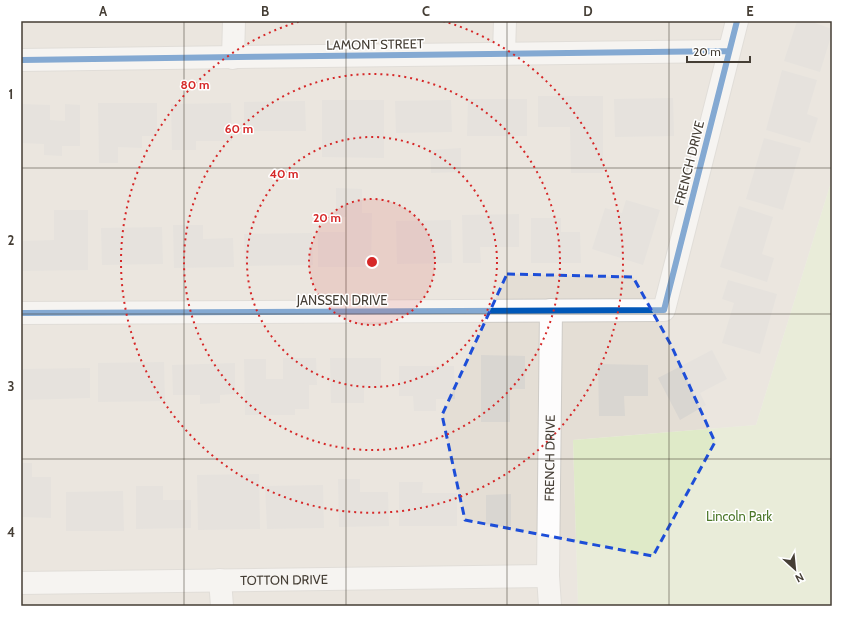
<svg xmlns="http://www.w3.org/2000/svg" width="853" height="627" viewBox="0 0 853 627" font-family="Cabin,sans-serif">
	<rect width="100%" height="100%" fill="#f0ede8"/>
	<path fill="#e4ded5" d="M21 21H832V179L756 425 573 440 578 606H21Z"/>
	<path fill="#dfeac8" d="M832 179V606H578L573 440 756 425Z"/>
	<path fill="#d9d6d1" d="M797 21H816L815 23 832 29V33L820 72 784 61Z
		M782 70 817 80 807 114 818 118 810 143 766 130Z
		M538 96H603V173H571L570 127H538Z
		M673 98 674 136 615 137 614 99Z
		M468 99H527V136H467Z
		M322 100H384V158L322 157Z
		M451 100 452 132 396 133 395 101Z
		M305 101 306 131H244V102Z
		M98 103H157V136H142V148L118 147V163H99Z
		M231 103 232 141H196V150H172L171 104Z
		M21 104 50 105V120L65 121V104L80 105V146H62V156L44 155V144L21 143Z
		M764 138 801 148 783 210 746 199Z
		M461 148V172L431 173 430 150Z
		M336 188 362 189V213H372L371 267H318V232H345L346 217H336Z
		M626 200 660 210 643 265 592 249 605 208 622 213Z
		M739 206 773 217 762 254 774 258 767 282 720 267Z
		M54 210H88V270L21 271V241L54 240Z
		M519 214V247H480L481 263H463L462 215Z
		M531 218H561V232H580L581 263H531Z
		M451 220 452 263 397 264 396 221Z
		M173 225H203V239L233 238 234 267 174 268Z
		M162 227 163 264 102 265 101 228Z
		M312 233 313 265 245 266 244 234Z
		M728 280 777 294 760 354 722 343 734 303 722 299Z
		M712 350 727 379 700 393 706 405 680 420 658 378Z
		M481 355 525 356V389H510V422H481Z
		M283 358H316L317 385H309V409H295V415H245L244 359H266V379H283Z
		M330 358H381V388H364V403H331Z
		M164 362 165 401 98 402V363Z
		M235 363V394L220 395V403L200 404V395H173L172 365Z
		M598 364 648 365V396H624L625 416H599Z
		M399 366H454L455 399H436V411H414L413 396H399Z
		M90 368V398L23 400 22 369Z
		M21 463H32V477H51V518L21 517Z
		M259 474 260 529 198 530 197 475Z
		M338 479H360V492H388L389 526 339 527Z
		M399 482H423L422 493H457V526H399Z
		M323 485 324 528 267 529 265 486Z
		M136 486H163V500H191V528L136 529Z
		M123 491 124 531H66V492Z
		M511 494V526L486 527V495Z"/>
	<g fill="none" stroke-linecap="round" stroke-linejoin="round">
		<defs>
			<g id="street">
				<path d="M504 53 505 21"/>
				<path d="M233 58 234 21"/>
				<path d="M21 60C257 57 493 53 729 51"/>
				<path d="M21 313 664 310 737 21"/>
				<path d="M220 580 222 606"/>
				<path id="s1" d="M21 583 548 576"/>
				<path id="s2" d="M550 606 548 576 551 310"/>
			</g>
		</defs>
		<use href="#street" stroke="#cecbc6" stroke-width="24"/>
		<use href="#street" stroke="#fdfcfc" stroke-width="22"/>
		<defs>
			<path id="cycleway" d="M21 60C257 57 493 53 729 51
				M21 313 664 310 737 21"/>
		</defs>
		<use href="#cycleway" stroke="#fff" stroke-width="8"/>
		<use href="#cycleway" stroke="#0057b8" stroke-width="6"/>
	</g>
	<path d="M0 0H853V627H0ZM507 274 633 277 671 345 715 442 653 556 465 520 442 415Z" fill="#f0ede8" fill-opacity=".55" fill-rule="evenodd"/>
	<path fill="none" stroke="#1d4ed8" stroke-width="3" stroke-dasharray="8 5" stroke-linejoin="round" d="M507 274 633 277 671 345 715 442 653 556 465 520 442 415Z"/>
	<path fill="none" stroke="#453e35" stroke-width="1" stroke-opacity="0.55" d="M184 21V606M346 21V606M507 21V606M669 21V606M21 168H832M21 314H832M21 459H832"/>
	<circle cx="372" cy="262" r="63" fill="#d62828" fill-opacity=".12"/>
	<g fill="none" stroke="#d62828" stroke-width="2" stroke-dasharray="2 4">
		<circle cx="372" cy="262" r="63"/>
		<circle cx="372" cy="262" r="125"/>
		<circle cx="372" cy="262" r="188"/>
		<path d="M443 21A251 251 0 1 1 301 21"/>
	</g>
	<g text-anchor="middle" stroke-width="3" stroke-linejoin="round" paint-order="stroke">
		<g font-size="13" fill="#453e35" stroke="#fff">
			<text transform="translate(375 44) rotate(-1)" y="5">LAMONT STREET</text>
			<text transform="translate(689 163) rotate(-76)" y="5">FRENCH DRIVE</text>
			<text x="342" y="305">JANSSEN DRIVE</text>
			<text dy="5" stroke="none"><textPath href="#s2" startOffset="148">FRENCH DRIVE</textPath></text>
			<text dy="5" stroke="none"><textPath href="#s1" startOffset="263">TOTTON DRIVE</textPath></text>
		</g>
		<g font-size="13" fill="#4b7728" stroke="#fff">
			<text x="739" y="521">Lincoln Park</text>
		</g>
	</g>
	<circle cx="372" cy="262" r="6" fill="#d62828" stroke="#fff" stroke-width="2"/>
	<g font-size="12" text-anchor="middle" font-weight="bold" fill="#d62828" stroke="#fff" stroke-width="3" stroke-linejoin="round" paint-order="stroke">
		<text x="195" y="89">80 m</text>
		<text x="239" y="133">60 m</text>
		<text x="284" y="178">40 m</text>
		<text x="327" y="222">20 m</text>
	</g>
	<rect width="853" height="627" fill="none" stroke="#ffffff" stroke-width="44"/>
	<g transform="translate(795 569) rotate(153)" stroke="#ffffff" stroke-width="3" paint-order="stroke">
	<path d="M0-3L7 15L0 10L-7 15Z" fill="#453e35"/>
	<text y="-6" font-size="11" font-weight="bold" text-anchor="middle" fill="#453e35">N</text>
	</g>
	<path d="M687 56v6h63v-6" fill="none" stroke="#453e35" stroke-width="2"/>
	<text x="693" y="56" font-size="12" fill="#453e35" stroke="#ffffff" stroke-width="3" paint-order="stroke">20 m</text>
	<rect x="22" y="22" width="809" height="583" fill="none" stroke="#453e35" stroke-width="1.5"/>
	<g font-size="13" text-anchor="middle" font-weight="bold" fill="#453e35">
		<text x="103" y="16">A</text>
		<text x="265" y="16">B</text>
		<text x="426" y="16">C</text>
		<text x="588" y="16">D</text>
		<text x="750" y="16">E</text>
		<text x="11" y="99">1</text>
		<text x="11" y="245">2</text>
		<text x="11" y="391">3</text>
		<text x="11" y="537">4</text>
	</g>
</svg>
